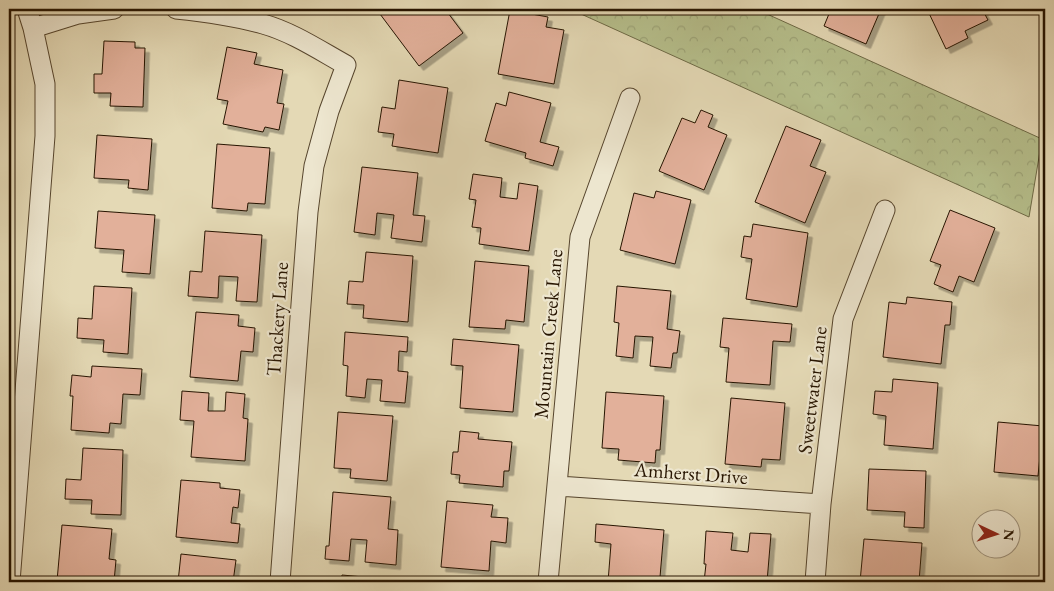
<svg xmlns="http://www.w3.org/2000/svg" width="1054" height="591" viewBox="0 0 1054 591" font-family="'EB Garamond',serif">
	<defs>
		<pattern id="park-crowns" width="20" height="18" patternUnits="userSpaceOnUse" patternTransform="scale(1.25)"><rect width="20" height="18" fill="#b6bf8c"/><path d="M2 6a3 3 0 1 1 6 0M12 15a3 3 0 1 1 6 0" fill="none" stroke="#9ca377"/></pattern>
		<filter id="shadow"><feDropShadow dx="4.5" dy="4.5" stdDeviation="0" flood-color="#0004"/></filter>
	</defs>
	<rect width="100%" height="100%" fill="#e4d9b5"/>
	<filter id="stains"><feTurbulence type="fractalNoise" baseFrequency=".004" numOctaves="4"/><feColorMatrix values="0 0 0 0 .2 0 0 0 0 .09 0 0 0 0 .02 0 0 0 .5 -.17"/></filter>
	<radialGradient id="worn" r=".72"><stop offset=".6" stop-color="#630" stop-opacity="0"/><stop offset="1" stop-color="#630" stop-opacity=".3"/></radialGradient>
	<path fill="url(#park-crowns)" stroke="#6e6a46" d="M570 9H756L1042 139 1029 217Z"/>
	<path fill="#e2b09a" stroke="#261400" filter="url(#shadow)" d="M387 9H445L463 33 419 66 380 14Z
		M831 9H881L866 44 824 26Z
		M927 9H982L988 20 965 31 968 38 946 49Z
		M510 10 548 17 546 27 564 30 554 84 498 74Z
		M104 41 135 42V48H145L143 107 110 106 111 93H94V74H102Z
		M227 47 257 53 254 64 283 70 277 103 284 104 279 130 265 127 263 132 223 124 228 101 217 99Z
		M399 80 448 88 438 153 392 146 394 134 378 132 382 107 395 109Z
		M509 92 551 103 540 142 559 147 553 166 525 158 526 153 485 141 496 103 506 106Z
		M701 110 713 115 708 127 727 135 704 190 659 171 682 118 695 123Z
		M786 126 821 140 810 166 826 172 805 223 755 202Z
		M97 135 152 139 148 190 128 188 129 180 94 178Z
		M217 144 270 148 265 204 248 203 247 211 212 208Z
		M362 167 418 173 413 215 425 216 422 242 391 238 394 215 377 213 375 235 354 232Z
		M473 174 502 178 500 197 517 199 519 183 538 186 529 251 479 244 481 228 472 227 476 200 469 199Z
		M656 191 691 200 675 264 620 250 634 193 654 198Z
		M950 210 995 228 974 282 959 276 953 292 934 284 941 265 930 261Z
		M98 211 155 215 150 274 122 272 124 250 95 248Z
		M753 224 808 233 797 307 746 299 752 259 741 257 744 236 751 237Z
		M205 231 262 235 257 302 236 301 238 277 219 276 218 298 188 296 190 271 202 272Z
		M366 252 413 256 408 322 363 318 364 305 347 304 349 281 363 282Z
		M475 261 529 266 524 322 506 320 505 329 469 327Z
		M94 286 132 288 128 354 103 352 104 340 77 338 78 318 92 319Z
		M617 286 671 291 667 329 680 331 677 353H673L671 368 650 366 653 337 635 336 633 358 616 356 619 323 614 322Z
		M907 297 952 302 950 325H945L941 364 883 357 889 302 906 304Z
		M196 312 239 315 238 326 255 328 253 352 241 351 238 381 190 377Z
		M723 318 792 324 790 342 773 341 770 385 726 382 729 348 720 347Z
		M345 332 408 337 407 352 399 351 398 371 408 372 405 403 380 401 382 380 367 379 365 398 346 396 348 366 343 365Z
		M453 339 519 345 513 412 460 408 463 366 451 365Z
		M92 366 142 369 140 395 123 394 121 424 110 423 109 433 71 430 73 396H70L72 375 91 377Z
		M893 379 938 383 933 449 884 445 886 416 873 414 875 391 892 392Z
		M182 391 209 393 208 411H225L226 392 245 394 243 418 248 419 245 461 191 457 194 421 180 420Z
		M606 392 664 396 660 450H656L655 463 618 460 619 449 602 448Z
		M731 398 785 403 780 460 762 459 761 467 725 464Z
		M338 412 393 416 387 481 350 478 351 469 334 468Z
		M998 422 1043 426 1038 476 994 472Z
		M460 431 479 433 478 439 512 442 509 471H504L503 487 459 483 460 475 451 474 453 452H458Z
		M83 448 123 450 121 515 91 514 92 500 65 499 66 479 81 480Z
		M869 469 926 471 924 528 904 527 905 512 867 510Z
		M181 480 220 483V488L240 490 238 508 233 507 231 523 240 524 238 543 176 537Z
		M333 492 391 497 388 529 398 530 396 565 365 562 367 540 351 539 349 561 325 559 326 546H329Z
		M447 501 493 505 491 517 508 518 506 543 491 541 489 571 441 567Z
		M596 524 664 530 660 577H654L653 582H608L611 544 595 542Z
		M62 525 112 529 109 559 116 560 114 582 57 581Z
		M706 531 733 533 731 550 748 552 750 533 771 534 767 582H704L706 564H704Z
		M864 539 922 543 919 582H860Z
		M181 554 236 560 233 582H168V581L178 582Z
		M342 575 385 579V582H341Z"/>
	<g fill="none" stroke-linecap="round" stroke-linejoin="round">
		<defs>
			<path id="minor" d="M176 9C205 12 235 16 263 24 292 32 319 50 346 65L329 111 314 166 308 212 280 582
				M33 28 78 14 114 9
				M558 486 821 504
				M10 582 45 136V84L33 28 27 9
				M548 582 580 237 630 98
				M815 582 821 504 843 319 885 210"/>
		</defs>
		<use href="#minor" stroke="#56452d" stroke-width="21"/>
		<use href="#minor" stroke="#ede6cf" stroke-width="19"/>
	</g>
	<g text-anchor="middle" stroke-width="4.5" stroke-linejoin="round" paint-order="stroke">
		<g font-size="20" fill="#261400" stroke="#ede6cf">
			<text transform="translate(277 319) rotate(-86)" y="7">Thackery Lane</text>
			<text transform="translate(548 334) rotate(-85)" y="7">Mountain Creek Lane</text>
			<text transform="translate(812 390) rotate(-83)" y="7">Sweetwater Lane</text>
			<text transform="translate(691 473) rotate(4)" y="7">Amherst Drive</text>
		</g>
	</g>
	<rect width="1054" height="591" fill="none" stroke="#e4d9b5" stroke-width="30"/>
	<rect x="10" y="10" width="1034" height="571" fill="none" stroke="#261400" stroke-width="2.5"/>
	<rect x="15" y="15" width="1024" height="561" fill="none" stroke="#261400"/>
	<g transform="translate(996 534) rotate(94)"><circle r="24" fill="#ede6cf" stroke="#9d927c"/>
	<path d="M0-4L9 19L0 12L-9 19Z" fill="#8f2418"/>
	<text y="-8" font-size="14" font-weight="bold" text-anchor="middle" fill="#261400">N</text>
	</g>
	<rect width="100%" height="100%" filter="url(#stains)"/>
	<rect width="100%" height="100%" fill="url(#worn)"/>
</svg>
